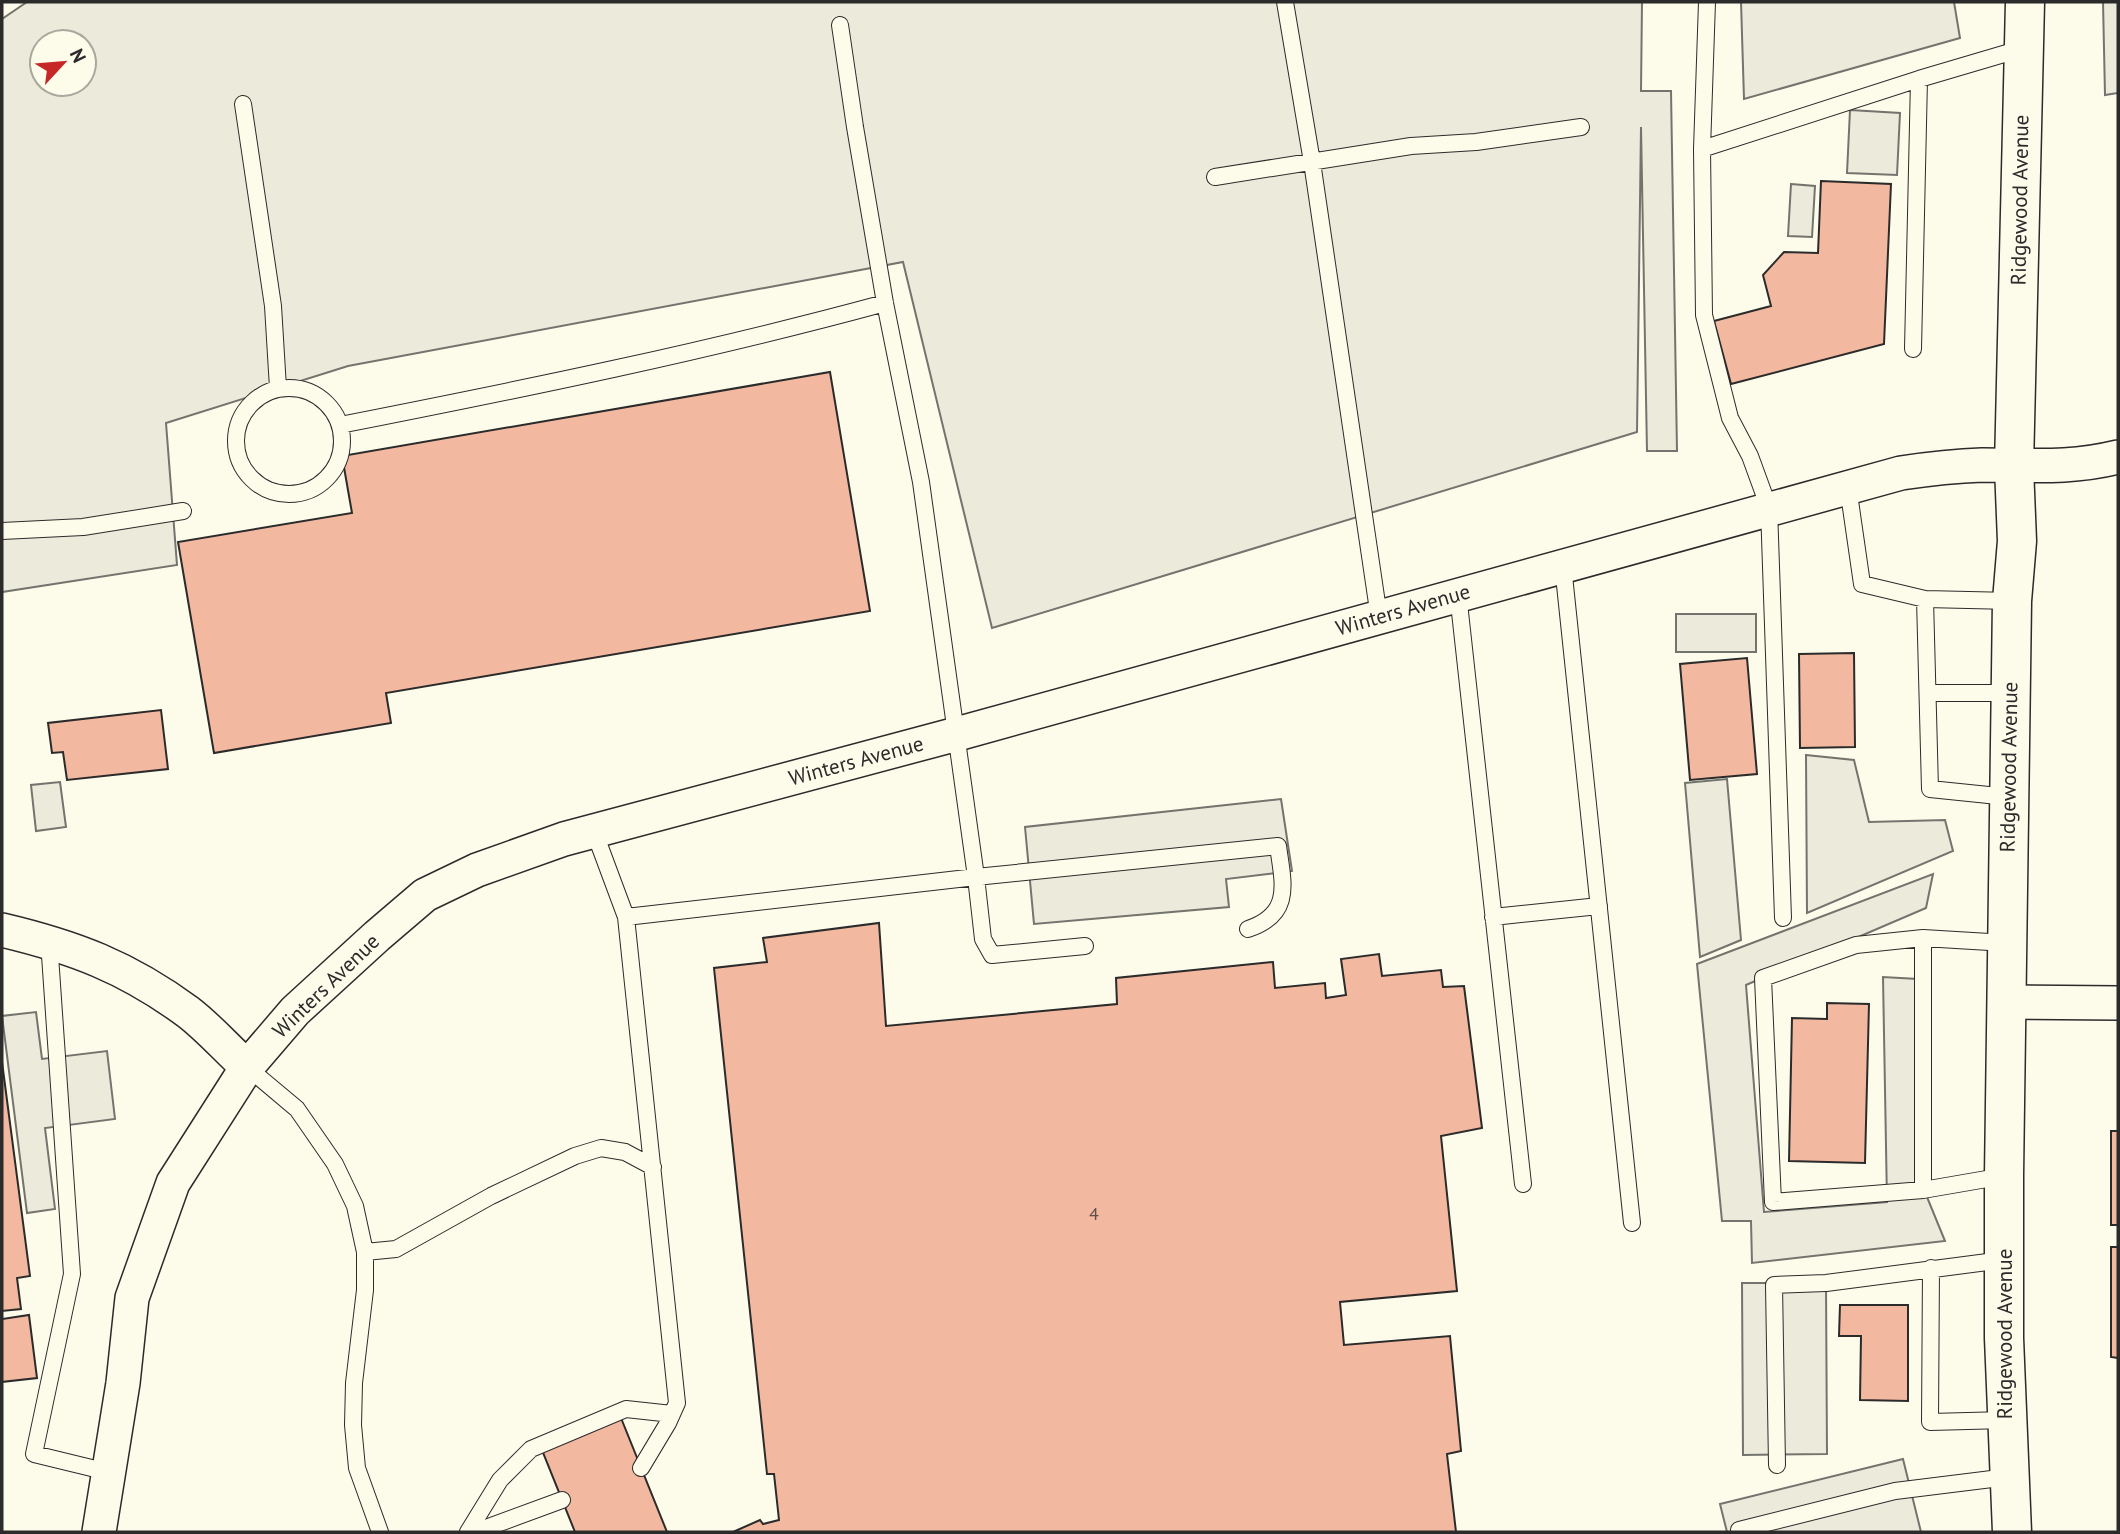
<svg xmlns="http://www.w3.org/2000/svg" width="2120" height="1534" viewBox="0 0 2120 1534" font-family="'PT Sans',sans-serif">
	<rect width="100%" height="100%" fill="#fdfbea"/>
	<path fill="#eceadb" stroke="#74746e" stroke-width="2" fill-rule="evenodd" d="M27 2H1642L1641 91H1671L1677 451H1647L1641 127 1637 432 992 628 903 262 348 366 166 423 177 565 2 592V19ZM42 42H84V84H42Z
		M1741 2H1954L1960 38 1744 99Z
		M2103 2H2118V93L2105 95Z
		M1850 110 1900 113 1897 175 1847 173Z
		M1791 184 1815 186 1812 237 1788 236Z
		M1676 614H1756V652H1676Z
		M1806 755 1854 760 1869 822 1945 820 1953 851 1807 913Z
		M1727 779 1741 940 1700 957 1685 783Z
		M60 782 66 827 36 831 31 785Z
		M1281 799 1292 871 1226 879 1229 907 1034 924 1025 827Z
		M1933 874 1926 908 1746 985 1764 1212 1887 1202 1883 977 1918 979V1175L1945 1241 1752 1263 1751 1221H1722L1697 964Z
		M36 1012 42 1059 107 1051 115 1119 45 1128 55 1209 27 1213 2 1016Z
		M1742 1283H1826L1827 1454 1743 1455Z
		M1903 1459 1921 1532H1727L1720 1504Z"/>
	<path fill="#f2b8a0" stroke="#2b2b2b" stroke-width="2" d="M1821 181 1891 184 1884 344 1731 384 1714 321 1771 306 1763 275 1784 252 1818 253Z
		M830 372 870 611 386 693 391 723 214 753 178 542 352 513 342 456Z
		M1854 653 1855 747 1800 748 1799 654Z
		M1747 658 1757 774 1690 780 1680 664Z
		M161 710 168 769 67 780 63 752 52 753 48 723Z
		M879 923 886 1026 1117 1004 1116 978 1273 962 1275 988 1325 983 1326 998 1346 995 1341 959 1379 954 1382 976 1441 970 1443 987 1464 986 1482 1128 1441 1136 1457 1291 1340 1302 1344 1345 1450 1336 1461 1451 1447 1454 1456 1532H733L760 1520 763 1524 779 1520 774 1474H767L714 968 767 962 763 938Z
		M1827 1003 1869 1004 1865 1163 1789 1161 1792 1018 1827 1019Z
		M2 1062 30 1276 17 1278 21 1309 2 1311Z
		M2111 1131H2118V1225H2111Z
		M2111 1247H2118V1358L2111 1357Z
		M1840 1305H1908V1401L1860 1400 1861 1336H1839Z
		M29 1315 37 1378 2 1382V1392V1319Z
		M621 1418 667 1532H575L542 1450Z"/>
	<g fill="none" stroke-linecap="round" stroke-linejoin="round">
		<defs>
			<path id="service" d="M1285 2 1312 162 1379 617
				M1707 2 1702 149 1704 315 1730 418 1750 456 1769 508 1783 918
				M840 25 855 127 885 303 921 482 976 877 1278 846C1283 883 1293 914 1248 929
				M243 104 273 306 278 388
				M1702 149 1919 79 2024 48
				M1215 177 1411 146 1476 142 1581 127
				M1913 349 1919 79
				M236 441a53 53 0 1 1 106 0a53 53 0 1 1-106 0Z
				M340 425C523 389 705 352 885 303
				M1848 487 1862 584 1925 599 1930 789 2008 797
				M2 531 83 527 183 511
				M1563 566 1632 1223
				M1458 594 1523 1184
				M1925 599 2012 601
				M1928 693H2010
				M594 831 626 917 677 1403 668 1423 641 1468
				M626 917 976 877 983 939 992 955 1085 946
				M1493 917 1599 906
				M1923 938V1190
				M49 941 72 1274 34 1454 108 1472
				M247 1067 297 1109 335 1164 355 1206 365 1252V1290L354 1383 353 1425 357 1468 380 1532
				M2004 1176 1923 1190 1773 1202 1763 978 1856 945 1923 938 2006 943
				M365 1252 396 1249 491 1196 575 1156 601 1148 625 1152 653 1167
				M1931 1268 1930 1422 2006 1420
				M1777 1465 1774 1285 1826 1283 2003 1260
				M1739 1530 1895 1491 2008 1477
				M468 1532 500 1480 531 1449 626 1409 672 1414
				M475 1532 562 1500"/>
			<path id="minor" d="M2 930C74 947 127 967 188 1012 209 1028 227 1049 247 1067
				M2005 1002 2118 1003
				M99 1532 123 1383 132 1298 173 1183 247 1067 295 1011 377 936 425 895 477 870 564 839 957 734 1901 473C1928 469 1955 466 1982 465 2032 465 2069 469 2118 457"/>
			<path id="primary" d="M2012 1532 2004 1338V1176L2012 601 2017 541 2014 467 2025 2"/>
		</defs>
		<use href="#service" stroke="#2b2b2b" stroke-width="18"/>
		<use href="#minor" stroke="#2b2b2b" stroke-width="36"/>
		<use href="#primary" stroke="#2b2b2b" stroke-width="41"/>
		<use href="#service" stroke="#fdfbea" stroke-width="16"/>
		<use href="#minor" stroke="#fdfbea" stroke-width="33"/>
		<use href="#primary" stroke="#fdfbea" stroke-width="38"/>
	</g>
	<g text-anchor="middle" stroke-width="5" stroke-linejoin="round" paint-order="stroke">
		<g font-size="18" fill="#5d4e48">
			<text x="1094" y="1220">4</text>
		</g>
		<g font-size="21" fill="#2b2b2b" stroke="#fdfbea">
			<text transform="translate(2020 200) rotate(-89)" y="7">Ridgewood Avenue</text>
			<text transform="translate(1403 610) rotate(-16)" y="7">Winters Avenue</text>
			<text transform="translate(856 761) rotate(-15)" y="7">Winters Avenue</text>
			<text transform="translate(2009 767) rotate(-89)" y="7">Ridgewood Avenue</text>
			<text transform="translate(326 986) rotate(-44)" y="7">Winters Avenue</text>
			<text transform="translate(2005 1334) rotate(-90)" y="7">Ridgewood Avenue</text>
		</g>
	</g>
	<rect width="2120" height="1534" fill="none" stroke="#2b2b2b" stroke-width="7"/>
	<g transform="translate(63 63) rotate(64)"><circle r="33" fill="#fdfbea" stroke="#a9a89e" stroke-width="2"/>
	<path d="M0-5L12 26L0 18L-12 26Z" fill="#c62828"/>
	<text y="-10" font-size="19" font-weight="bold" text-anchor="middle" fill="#2b2b2b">N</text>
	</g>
</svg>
